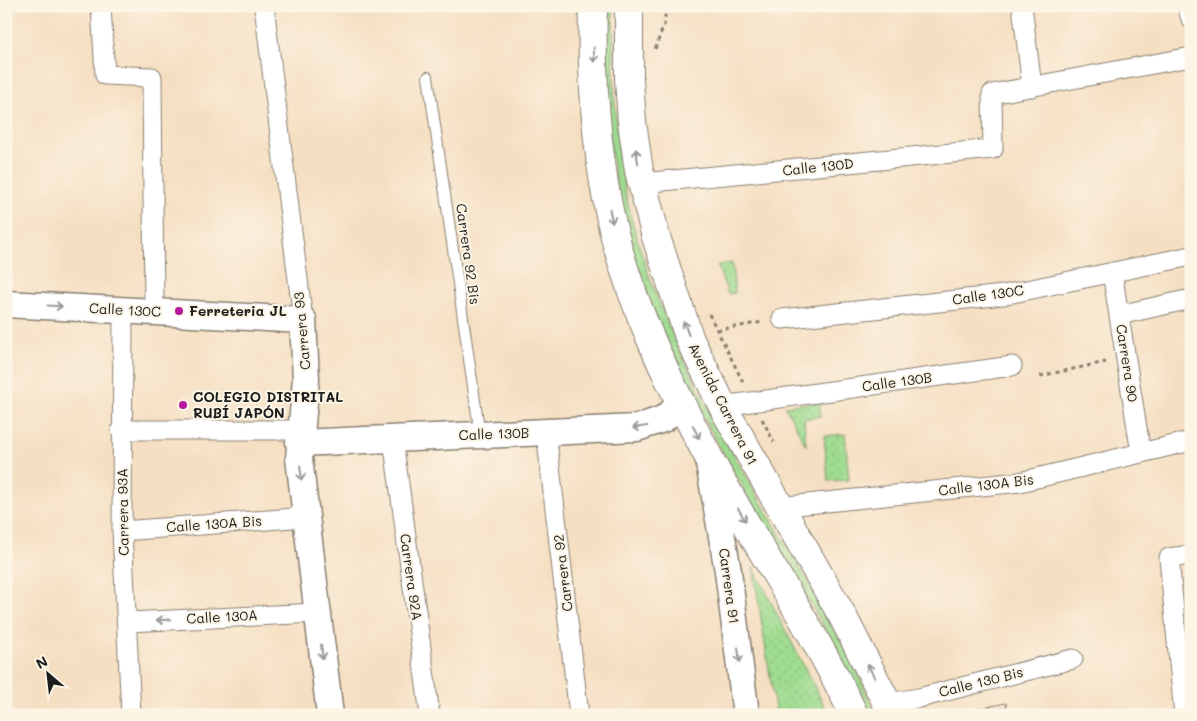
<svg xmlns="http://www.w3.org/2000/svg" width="1197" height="721" viewBox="0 0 1197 721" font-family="Mali,sans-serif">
	<defs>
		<pattern id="grass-dots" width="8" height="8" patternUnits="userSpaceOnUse" patternTransform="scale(1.25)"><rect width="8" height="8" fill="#9fdc90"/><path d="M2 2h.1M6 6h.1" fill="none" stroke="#88bc7c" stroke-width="1.8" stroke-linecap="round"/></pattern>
		<pattern id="building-back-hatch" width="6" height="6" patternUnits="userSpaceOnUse" patternTransform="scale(1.25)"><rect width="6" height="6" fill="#d8abea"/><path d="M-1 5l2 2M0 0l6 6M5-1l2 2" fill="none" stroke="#b993c8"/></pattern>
	</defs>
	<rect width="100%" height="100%" fill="#fcf5e5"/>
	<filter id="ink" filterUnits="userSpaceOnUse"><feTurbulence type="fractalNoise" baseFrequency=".02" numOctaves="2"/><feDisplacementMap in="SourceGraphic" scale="10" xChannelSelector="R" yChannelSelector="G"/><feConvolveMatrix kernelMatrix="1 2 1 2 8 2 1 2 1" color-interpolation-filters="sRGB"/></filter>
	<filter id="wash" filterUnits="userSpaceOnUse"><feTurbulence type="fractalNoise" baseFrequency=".0096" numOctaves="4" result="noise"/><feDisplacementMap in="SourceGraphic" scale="20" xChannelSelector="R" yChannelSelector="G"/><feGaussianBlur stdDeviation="1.12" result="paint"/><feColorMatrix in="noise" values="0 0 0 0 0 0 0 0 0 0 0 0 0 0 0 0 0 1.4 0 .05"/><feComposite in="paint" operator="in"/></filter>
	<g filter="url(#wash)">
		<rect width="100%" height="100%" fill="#f5dfc2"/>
		<path fill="url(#grass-dots)" stroke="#5e7c56" d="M606 6H613C613 77 614 149 631 217 673 378 772 511 849 655 859 674 867 695 876 715H870C812 594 734 484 676 363 643 294 618 214 609 138 604 95 605 49 606 6Z
			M732 263 735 293 728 294 717 265Z
			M819 402 821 416 804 419 806 446 785 406Z
			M845 434 849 480 828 481 824 436Z
			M753 567 829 715H776Z"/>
		<g id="blocks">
			<path fill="url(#building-back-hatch)" d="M1006 703 1008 715H954V714Z"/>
		</g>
	</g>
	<g filter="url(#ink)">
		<use href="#blocks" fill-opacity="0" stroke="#887e6f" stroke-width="1"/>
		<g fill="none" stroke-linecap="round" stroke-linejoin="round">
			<defs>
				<path id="lane" d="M428 77 480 435"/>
				<path id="street" d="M101 6 105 75 152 77 154 312
					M264 6 303 320
					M1022 6 1032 87
					M1187 6 1191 19
					M642 183 993 149 992 94 1191 57
					M1112 272 1141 453
					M123 310 122 531 131 715
					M1119 315 1191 299
					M782 319 1003 295 1191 256
					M722 406 1012 366
					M121 430H301
					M546 432 579 715
					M393 439 430 715
					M778 507 1020 482 1191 441
					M122 531 306 517
					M127 622 318 613
					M888 703 919 698 1073 659
					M1184 715 1169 558 1191 555"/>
				<path id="secondary" d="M6 304 303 320 306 379 299 458 330 715
					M299 443 637 428 663 419 682 404
					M709 463 728 571 746 715"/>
				<path id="primary" d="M593 6C591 81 596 156 613 229 632 308 670 384 708 456 754 544 812 625 854 715
					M629 6V80L632 122 639 171 656 237 690 340 724 409 842 615 893 715"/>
			</defs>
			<use href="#lane" stroke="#887e6f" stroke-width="12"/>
			<use href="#street" stroke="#887e6f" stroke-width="21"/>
			<use href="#secondary" stroke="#887e6f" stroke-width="29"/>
			<use href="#primary" stroke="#887e6f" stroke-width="30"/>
			<path stroke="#887e6f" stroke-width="3" stroke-dasharray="4 4" stroke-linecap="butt" d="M655 49 665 22V6
				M709 314 743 382
				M717 330 763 322
				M1040 376 1106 362
				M762 419 774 442"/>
			<use href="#lane" stroke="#fff" stroke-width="10"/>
			<use href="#street" stroke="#fff" stroke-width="19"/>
			<use href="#secondary" stroke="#fff" stroke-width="26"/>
			<use href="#primary" stroke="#fff" stroke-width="28"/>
		</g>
		<defs><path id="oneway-shaft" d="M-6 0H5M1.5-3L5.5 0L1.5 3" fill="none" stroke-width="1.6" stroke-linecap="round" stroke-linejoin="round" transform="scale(1.25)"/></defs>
		<g stroke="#999">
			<use href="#oneway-shaft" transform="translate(594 55) rotate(88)"/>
			<use href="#oneway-shaft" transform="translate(637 156) rotate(-99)"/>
			<use href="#oneway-shaft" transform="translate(611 216) rotate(78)"/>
			<use href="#oneway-shaft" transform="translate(55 306) rotate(3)"/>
			<use href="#oneway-shaft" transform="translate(686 328) rotate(-110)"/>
			<use href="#oneway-shaft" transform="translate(640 427) rotate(172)"/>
			<use href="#oneway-shaft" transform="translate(696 432) rotate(64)"/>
			<use href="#oneway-shaft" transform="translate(301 473) rotate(83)"/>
			<use href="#oneway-shaft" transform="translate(742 515) rotate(60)"/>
			<use href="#oneway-shaft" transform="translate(164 620) rotate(177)"/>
			<use href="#oneway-shaft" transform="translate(322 652) rotate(83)"/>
			<use href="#oneway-shaft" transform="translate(739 655) rotate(83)"/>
			<use href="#oneway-shaft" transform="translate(871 671) rotate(-118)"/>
		</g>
	</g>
	<g fill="#b5179e" stroke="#fcf5e5" stroke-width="2">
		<circle cx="179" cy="311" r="5"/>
		<circle cx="183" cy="405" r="5"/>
	</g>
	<g text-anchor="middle" stroke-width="4" stroke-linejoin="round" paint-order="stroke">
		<g font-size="14" fill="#1c1c1c" stroke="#fcf5e5">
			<text transform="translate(818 167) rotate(-6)" y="5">Calle 130D</text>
			<text transform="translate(468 254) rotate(82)" y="5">Carrera 92 Bis</text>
			<text transform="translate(988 295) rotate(-8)" y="5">Calle 130C</text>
			<text transform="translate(125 310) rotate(3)" y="5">Calle 130C</text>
			<text transform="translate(302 331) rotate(-95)" y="5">Carrera 93</text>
			<text transform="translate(1127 363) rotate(81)" y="5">Carrera 90</text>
			<text transform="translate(897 382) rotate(-8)" y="5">Calle 130B</text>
			<text transform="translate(723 404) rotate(63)" y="5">Avenida Carrera 91</text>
			<text transform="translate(494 434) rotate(-2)" y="5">Calle 130B</text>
			<text transform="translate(986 485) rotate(-7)" y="5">Calle 130A Bis</text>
			<text transform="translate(123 512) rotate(-91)" y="5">Carrera 93A</text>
			<text transform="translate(214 524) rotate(-4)" y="5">Calle 130A Bis</text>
			<text transform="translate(563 573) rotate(-97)" y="5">Carrera 92</text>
			<text transform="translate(411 577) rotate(82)" y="5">Carrera 92A</text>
			<text transform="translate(729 586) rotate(82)" y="5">Carrera 91</text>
			<text transform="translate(222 617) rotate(-3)" y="5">Calle 130A</text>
			<text transform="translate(981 682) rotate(-14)" y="5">Calle 130 Bis</text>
		</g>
		<g font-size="14" font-weight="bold" fill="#1c1c1c" stroke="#fcf5e5" text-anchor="start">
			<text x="189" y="316">Ferreteria JL</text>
			<text x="193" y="402">COLEGIO DISTRITAL<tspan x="193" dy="16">RUBÍ JAPÓN</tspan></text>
		</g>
	</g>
	<rect width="1197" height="721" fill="none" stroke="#fcf5e5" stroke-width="25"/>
	<g transform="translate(48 674) rotate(332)" stroke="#fcf5e5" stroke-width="4" paint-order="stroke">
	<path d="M0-4L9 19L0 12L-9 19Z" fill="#1c1c1c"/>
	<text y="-8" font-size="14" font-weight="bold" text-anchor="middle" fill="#1c1c1c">N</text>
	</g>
</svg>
